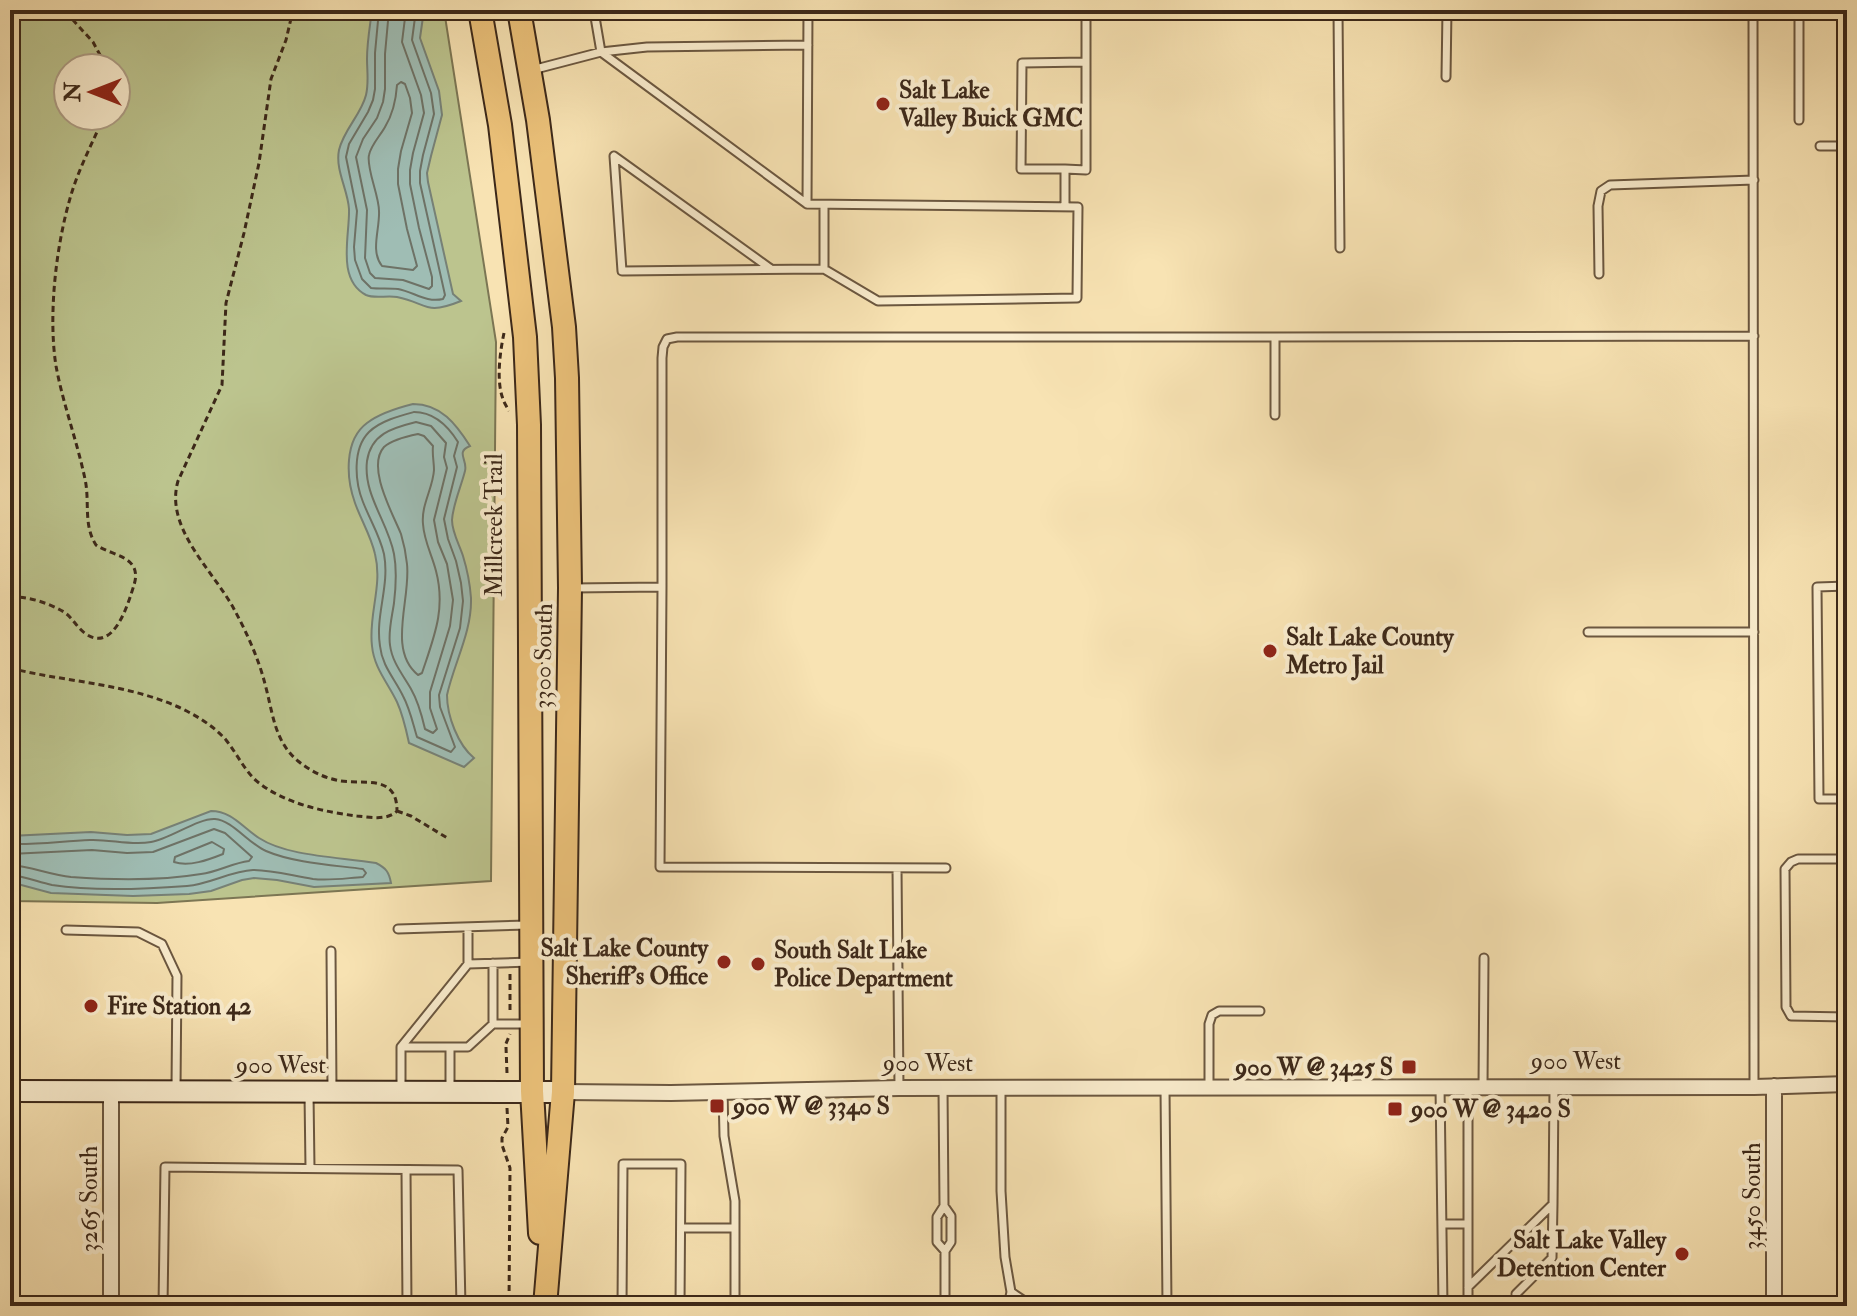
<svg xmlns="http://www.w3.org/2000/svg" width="1857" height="1316" viewBox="0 0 1857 1316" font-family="'IM FELL Double Pica',serif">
	<rect width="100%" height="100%" fill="#f8e3b3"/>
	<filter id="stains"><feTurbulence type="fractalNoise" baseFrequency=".0025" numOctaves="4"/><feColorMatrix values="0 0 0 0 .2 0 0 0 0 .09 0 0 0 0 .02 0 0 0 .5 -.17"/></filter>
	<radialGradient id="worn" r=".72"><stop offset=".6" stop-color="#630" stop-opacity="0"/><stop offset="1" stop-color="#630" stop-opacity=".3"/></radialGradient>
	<path fill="#bcc48e" stroke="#7c7654" stroke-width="2" fill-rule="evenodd" d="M10 10H444L496 342 491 881 157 903 10 901ZM68 68H116V116H68Z"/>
	<path fill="#9fbdb4" stroke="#778176" stroke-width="2" d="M372 10H424L420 38 439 91 442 115 431 156 427 173 428 182 453 294 461 301C424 316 428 303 397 297 387 295 375 299 366 295 336 279 350 235 349 209 348 190 335 170 339 150 344 129 361 115 366 95 369 83 367 71 367 59 367 42 370 26 372 10Z
		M413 404C441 404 456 424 470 446 455 452 468 460 465 471 461 487 453 504 452 520 452 532 459 544 463 556 467 569 470 584 471 598 472 632 454 663 447 695 447 716 458 745 474 758L464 767 409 743C406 729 403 715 397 702 388 683 374 668 372 646 368 615 383 586 375 554 371 536 361 520 355 503 346 478 344 440 367 423 380 413 397 408 413 404Z
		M211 811C232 811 243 828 259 838 288 857 342 857 376 863 386 868 389 872 391 883L314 887 277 880 254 878 242 880 211 891 189 894 133 896 51 893 10 882V836L91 832 127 835 151 834Z"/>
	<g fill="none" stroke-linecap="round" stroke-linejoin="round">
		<path stroke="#6e7266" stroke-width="2" d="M379 10 375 53V89L373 100 368 112 349 144 346 157 357 211 354 247 355 260 362 279 371 288C379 289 389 288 398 289 414 292 426 303 443 299L445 295 420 183V171L423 155 434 114 431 93 412 40 416 10
			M389 10 385 54V89L383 102 377 118 363 139 356 157 367 210 365 258 370 273 375 278 403 280 429 289 432 286V277L419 228 410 184V170L413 153 424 113 421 95 402 42 406 10
			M401 82 405 84 410 98 412 113 401 151 398 169V184L407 229 417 266 413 270 382 266C370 251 380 229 379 211 379 195 366 168 369 155 371 145 380 136 385 127 393 114 396 100 397 85Z
			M414 412C434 412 448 426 458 442L454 456 457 467 444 519 448 539 456 561 461 583 463 601 460 628 439 695 440 707 455 747 451 752 417 737C413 724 410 709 403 696 395 679 382 666 380 646 375 615 390 586 384 554 380 536 370 520 363 502 355 482 352 449 369 432 380 421 399 416 414 412Z
			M416 422 431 426 446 443 444 457 447 468 434 520 438 542 447 564 453 600 450 626 430 692V708L437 729 433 733 425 729C422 716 418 701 411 689 403 675 392 662 390 645 388 631 392 617 394 603 396 586 397 570 394 554 388 522 363 495 367 461 371 434 392 428 416 422Z
			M418 434 424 436 433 446C432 454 434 462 434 470 433 488 421 505 423 524 424 541 432 555 436 571 446 609 434 637 422 673L418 675C387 650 411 599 407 564 406 554 404 544 401 534 393 514 366 467 384 447 392 440 408 436 418 434Z
			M212 842 224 849 223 854C208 860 189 867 174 862L175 857Z
			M10 844C37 845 63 841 90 840 110 839 131 846 151 842 170 839 198 818 215 819 232 820 249 844 266 851 294 863 333 865 363 869L366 873 363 877C347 878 329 881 313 879 293 876 273 870 253 870 231 871 210 884 187 886 148 889 90 891 52 885 38 882 24 876 10 875
			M10 854 92 850 127 853 153 852 214 829 225 833 252 857 249 861C232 863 218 872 201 874 159 881 113 880 71 877 50 875 30 866 10 865"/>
		<defs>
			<path id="lane" d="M596 10 595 17 601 52 807 204
				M1338 10 1340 248
				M1753 10 1754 1087
				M1799 10V120
				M532 70 601 52 647 47 808 45
				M1446 77 1447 10
				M1820 146H1847
				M1065 169H1021L1022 63 1086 62
				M824 205V269
				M1065 207V169L1086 170V10
				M771 269 614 156 622 271 824 269 878 301 1077 298 1078 207 807 204 808 10
				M1599 274 1598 206 1601 191 1610 185 1754 180
				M1275 415V337L1754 336
				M1847 586 1817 587 1819 799H1847
				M572 588 662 587
				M1588 632H1754
				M1847 859H1798L1791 862 1785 869 1786 1007 1791 1016 1847 1017
				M897 868 899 1088
				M946 868 660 867 662 587V358L663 347 667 339 677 337H1275
				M398 929 528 925
				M66 930 138 932 162 944 177 976 176 1089
				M331 951 332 1089
				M468 964 530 962
				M493 1024V963
				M401 1047H468L493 1024H530
				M450 1047V1088
				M1209 1087V1024L1212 1015 1219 1011H1260
				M1440 1087 1443 1306
				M1483 1087 1484 958
				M1165 1088 1167 1306
				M1468 1088V1306
				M401 1089V1047L468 964V927
				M943 1089 944 1206 937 1217V1242L945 1251
				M1001 1089V1191L1005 1257 1011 1292 1008 1306
				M723 1092 724 1136 735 1201V1306
				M309 1094 310 1168
				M406 1170 407 1306
				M944 1206 951 1216V1242L945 1251V1306
				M1443 1224H1468
				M681 1228H734
				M1468 1287 1553 1204 1554 1087
				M1011 1292 1032 1306
				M1516 1294 1552 1258 1553 1204
				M163 1306 165 1167 458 1170 461 1306
				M273 1306 287 1305 364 1306
				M622 1306 623 1164H681L680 1306
				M1446 1306 1456 1303 1464 1306"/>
			<path id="street" d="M1774 1086V1306
				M563 1092 671 1093 899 1088 1754 1087 1847 1084
				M111 1306V1092"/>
			<path id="secondary" d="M10 1091 563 1092"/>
			<path id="primary" d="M480 10 500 125 525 337 529 425 532 1091 540 1233
				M519 10 538 120 564 327 567 378 570 588 563 1092 545 1306"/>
		</defs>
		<use href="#lane" stroke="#6b5740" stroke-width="11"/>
		<use href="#street" stroke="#6b5740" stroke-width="18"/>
		<use href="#secondary" stroke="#3c2819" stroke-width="24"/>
		<use href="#primary" stroke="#3c2819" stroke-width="26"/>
		<path stroke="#3c2819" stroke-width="3" stroke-dasharray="6 4" stroke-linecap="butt" d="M70 10 72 19 93 42 107 68
			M10 29 12 39 10 96
			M504 333C500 352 496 381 503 399 504 403 507 407 509 411
			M10 597C27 596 49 603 64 612 73 618 77 628 86 634 114 653 128 604 134 585 143 556 112 556 96 545 83 525 90 502 85 479 77 441 63 404 56 366 48 315 56 245 71 195 79 168 93 142 104 116
			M10 668C65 682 123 683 176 706 194 714 213 725 226 740 238 755 245 772 259 783 286 804 325 812 357 816 370 817 387 821 397 811 397 772 361 786 336 780 322 777 309 770 298 761 274 741 273 713 265 684 259 660 247 633 235 611 215 572 164 529 178 481L222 385 226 303 244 233 259 163 271 79 286 40 293 10
			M397 811 411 816 449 839
			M510 974V1011
			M507 1073 506 1047 505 1046 510 1034
			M507 1108 508 1127 502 1138V1145L510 1168 509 1306"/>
		<use href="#lane" stroke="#faedce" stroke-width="7"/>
		<use href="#street" stroke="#faedce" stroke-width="14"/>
		<use href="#secondary" stroke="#faedce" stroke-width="20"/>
		<use href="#primary" stroke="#ecc27a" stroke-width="22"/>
	</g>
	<g fill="#8f2418" stroke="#faedce" stroke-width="3">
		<circle cx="883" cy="104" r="8"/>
		<circle cx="1270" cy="651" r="8"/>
		<circle cx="724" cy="962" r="8"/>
		<circle cx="758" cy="964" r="8"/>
		<circle cx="91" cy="1006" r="8"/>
		<rect x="1401" y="1059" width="16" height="16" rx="4"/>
		<rect x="709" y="1098" width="16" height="16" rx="4"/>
		<rect x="1387" y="1101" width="16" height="16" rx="4"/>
		<circle cx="1682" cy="1254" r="8"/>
	</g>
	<g text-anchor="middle" stroke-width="8" stroke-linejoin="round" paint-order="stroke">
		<g font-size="24" font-weight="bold" fill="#3c2819" stroke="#faedce" text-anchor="start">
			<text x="899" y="98">Salt Lake<tspan x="899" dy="28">Valley Buick GMC</tspan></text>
			<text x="1286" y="645">Salt Lake County<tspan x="1286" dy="28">Metro Jail</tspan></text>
			<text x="708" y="956" text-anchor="end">Salt Lake County<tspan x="708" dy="28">Sheriff's Office</tspan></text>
			<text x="774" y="958">South Salt Lake<tspan x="774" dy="28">Police Department</tspan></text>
			<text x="107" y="1014">Fire Station 42</text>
			<text x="1393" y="1075" text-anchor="end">900 W @ 3425 S</text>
			<text x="733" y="1114">900 W @ 3340 S</text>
			<text x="1411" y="1117">900 W @ 3420 S</text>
			<text x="1666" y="1248" text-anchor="end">Salt Lake Valley<tspan x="1666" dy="28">Detention Center</tspan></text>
		</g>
		<g font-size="24" fill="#3c2819" stroke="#faedce">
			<text transform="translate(494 525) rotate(-90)" y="8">Millcreek Trail</text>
			<text transform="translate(543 656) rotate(-89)" y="8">3300 South</text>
			<text x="1576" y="1069">900 West</text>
			<text x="928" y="1071">900 West</text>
			<text x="281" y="1073">900 West</text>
			<text transform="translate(1752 1196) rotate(-90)" y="8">3450 South</text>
			<text transform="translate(89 1199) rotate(-90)" y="8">3265 South</text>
		</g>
	</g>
	<rect width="1857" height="1316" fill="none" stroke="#f8e3b3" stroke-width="40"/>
	<rect x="12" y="12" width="1833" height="1292" fill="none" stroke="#3c2819" stroke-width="4"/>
	<rect x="20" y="20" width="1817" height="1276" fill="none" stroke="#3c2819" stroke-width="2"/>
	<g transform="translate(92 92) rotate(270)"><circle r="38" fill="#faedce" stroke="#ae9e86" stroke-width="2"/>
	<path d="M0-6L14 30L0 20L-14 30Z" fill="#8f2418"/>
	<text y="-12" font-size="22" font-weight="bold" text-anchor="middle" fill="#3c2819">N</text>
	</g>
	<rect width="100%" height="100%" filter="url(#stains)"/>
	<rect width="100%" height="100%" fill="url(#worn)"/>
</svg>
